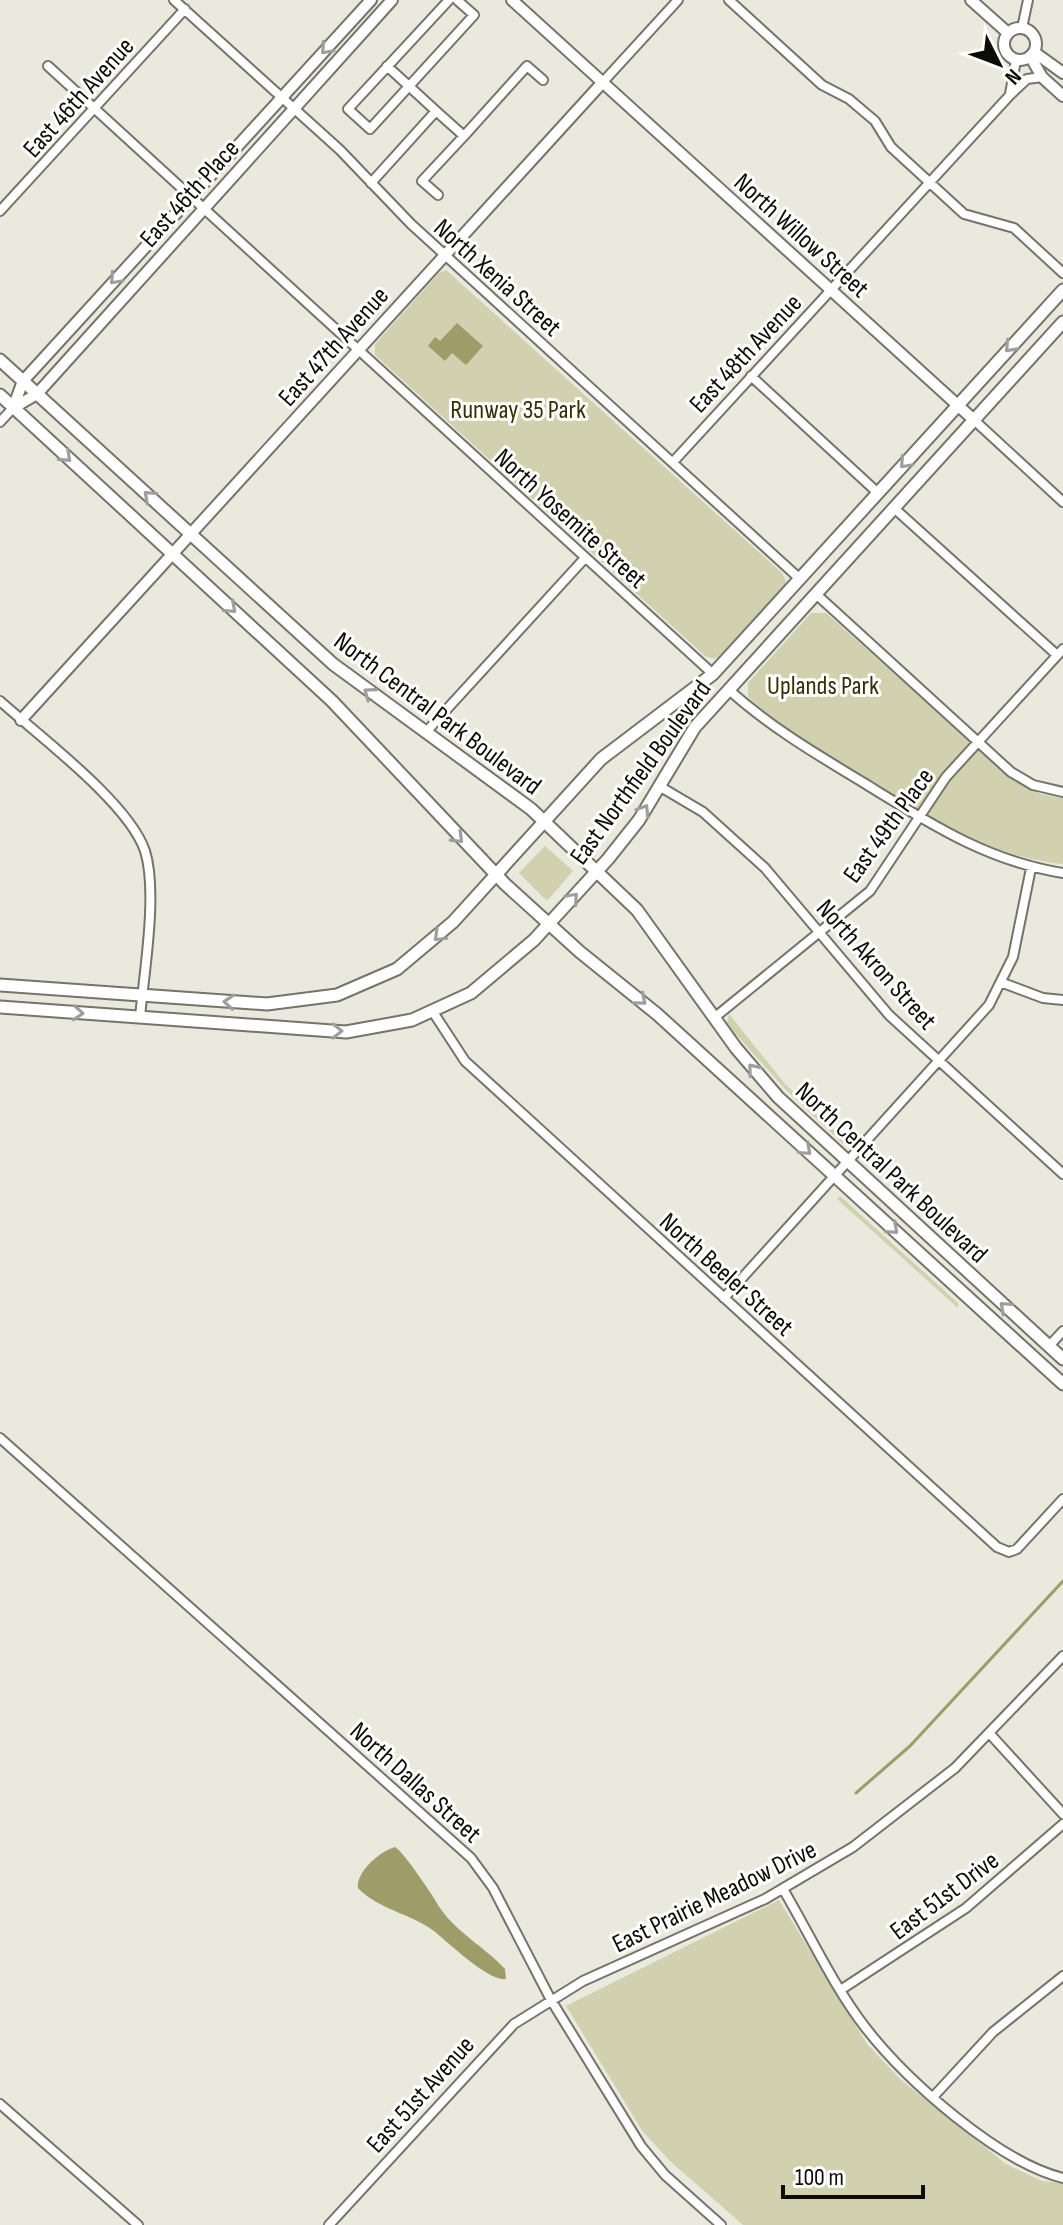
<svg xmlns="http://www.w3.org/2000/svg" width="1063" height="2225" viewBox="0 0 1063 2225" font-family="'Sofia Sans Condensed',sans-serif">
	<rect width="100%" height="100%" fill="#e9e9de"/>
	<path fill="#d1d0af" d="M446 270 782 573 786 581 783 589 723 655 714 659 705 656 375 355V344L439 273Z
		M811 613H826L1015 781 1040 794 1063 798V864C964 855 858 772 774 721L748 697V683Z
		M545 846 573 871 547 901 519 873Z
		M729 1014 785 1084 845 1141 843 1144 785 1089 733 1031 727 1023Z
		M840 1196 958 1303V1308L837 1199Z
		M779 1900 867 2044 900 2079 1006 2164 1042 2181 1063 2183V2225H743L670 2161 643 2132 566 2006Z"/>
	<path fill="#9e9c69" d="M457 323 483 346 466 365 452 353 445 361 428 346 435 337 440 341Z
		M395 1847C404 1852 433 1896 440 1908 457 1933 485 1947 505 1969L506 1979C489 1982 449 1943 434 1931 410 1913 379 1910 358 1888 356 1872 380 1851 395 1847Z"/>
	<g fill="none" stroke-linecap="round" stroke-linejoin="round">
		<path stroke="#9e9c69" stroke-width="3" d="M856 1793 910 1746 1063 1581"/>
		<defs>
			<path id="minor" d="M174 0 340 150 411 224 800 579
				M449 0 348 109 370 129 474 15 457 0
				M729 0 822 85 849 99 875 121 891 147 964 214 1014 228 1063 273
				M1022 28 1028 0
				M48 66 713 674
				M602 83 678 0
				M1010 94 1016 60
				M436 111 464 136 422 181 438 195
				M464 136 527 66 543 80
				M371 183 436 111 387 66
				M0 211 185 9
				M751 376 878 493
				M974 420 1063 502
				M0 422 13 408
				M673 462 1010 95 1027 79 1042 77
				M894 508 1057 655
				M816 594 1011 772 1033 785 1063 792
				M728 689C770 727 816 754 864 783 929 823 987 861 1063 873
				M0 701C39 736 129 803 145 851 158 892 144 973 140 1017
				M426 732 585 558
				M659 786 703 812 765 868 889 1015 1063 1174
				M1003 983 1043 998 1063 1000
				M433 1012 465 1061 997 1547 1009 1552 1017 1549 1063 1499
				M714 1018 870 891 946 777 1063 649
				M724 1298 989 1005 1013 957 1031 868
				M1049 1346 1063 1331
				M0 1438 471 1858 493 1888 551 2000 641 2146 665 2175 721 2225
				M990 1734 1063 1814
				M783 1889C809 1933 834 1987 865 2027 906 2080 998 2162 1063 2178
				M842 1989 966 1908 1063 1824
				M934 2096 993 2032 1063 1976
				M0 2104 138 2225
				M329 2225 514 2024 583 1981 765 1899 853 1847 955 1768 1063 1656"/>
			<path id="tertiary" d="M512 0 974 420
				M971 0 1008 33
				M1004 44a16 16 0 1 1 32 0a16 16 0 1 1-32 0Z
				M1034 52 1063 73
				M1030 56 1042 77 1063 96
				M13 408 37 394 392 0
				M13 408 23 381 371 0
				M21 720 602 83"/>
			<path id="secondary" d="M0 360 333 664 531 809 637 910 736 1048 778 1097 1063 1359
				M0 395 332 701 505 884 580 952 657 1014 1063 1384
				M0 985 267 1004 337 995 397 969 453 922 601 759 713 674 1063 290
				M0 1007 346 1032 412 1020 471 993 534 940 608 859 639 820 695 727 1063 322"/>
		</defs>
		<use href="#minor" stroke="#74746b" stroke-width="12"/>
		<use href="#tertiary" stroke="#74746b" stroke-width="14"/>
		<use href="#secondary" stroke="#74746b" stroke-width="15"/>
		<use href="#minor" stroke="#fff" stroke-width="8"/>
		<use href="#tertiary" stroke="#fff" stroke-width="10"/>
		<use href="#secondary" stroke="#fff" stroke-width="11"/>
	</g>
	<defs><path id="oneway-chevron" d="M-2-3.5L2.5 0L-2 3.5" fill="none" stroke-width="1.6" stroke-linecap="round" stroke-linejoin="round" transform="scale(2)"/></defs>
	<g stroke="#9e9e9d">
		<use href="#oneway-chevron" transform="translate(326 49) rotate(132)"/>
		<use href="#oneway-chevron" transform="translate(115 279) rotate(132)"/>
		<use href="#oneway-chevron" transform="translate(1010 347) rotate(133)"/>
		<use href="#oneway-chevron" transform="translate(66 457) rotate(43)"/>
		<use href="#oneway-chevron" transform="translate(905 463) rotate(132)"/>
		<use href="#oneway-chevron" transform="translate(149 496) rotate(-138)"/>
		<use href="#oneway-chevron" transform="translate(231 608) rotate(42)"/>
		<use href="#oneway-chevron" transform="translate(369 693) rotate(-144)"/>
		<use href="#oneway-chevron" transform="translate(644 810) rotate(-58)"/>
		<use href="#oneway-chevron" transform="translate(458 838) rotate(45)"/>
		<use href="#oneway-chevron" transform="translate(573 898) rotate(-48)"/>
		<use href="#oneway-chevron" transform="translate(439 936) rotate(136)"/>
		<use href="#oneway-chevron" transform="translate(641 1000) rotate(40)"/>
		<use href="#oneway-chevron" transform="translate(229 1002) rotate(-176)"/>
		<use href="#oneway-chevron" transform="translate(78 1013) rotate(4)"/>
		<use href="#oneway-chevron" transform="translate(337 1031)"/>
		<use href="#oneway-chevron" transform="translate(753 1069) rotate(-130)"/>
		<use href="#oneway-chevron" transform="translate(806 1150) rotate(42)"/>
		<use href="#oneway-chevron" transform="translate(893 1229) rotate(42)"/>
		<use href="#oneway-chevron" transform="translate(1005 1307) rotate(-138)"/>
	</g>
	<g text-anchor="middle" stroke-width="6" stroke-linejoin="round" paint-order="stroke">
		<g font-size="26" fill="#0c0c09" stroke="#fffffe">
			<text transform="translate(78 97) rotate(-48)" y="9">East 46th Avenue</text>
			<text transform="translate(189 193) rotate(-48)" y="9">East 46th Place</text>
			<text transform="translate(802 235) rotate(42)" y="9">North Willow Street</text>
			<text transform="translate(498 277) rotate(42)" y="9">North Xenia Street</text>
			<text transform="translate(333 346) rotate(-48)" y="9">East 47th Avenue</text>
			<text transform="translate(745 353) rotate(-47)" y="9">East 48th Avenue</text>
			<text transform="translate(571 518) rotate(42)" y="9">North Yosemite Street</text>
			<text transform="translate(438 713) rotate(37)" y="9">North Central Park Boulevard</text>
			<text transform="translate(640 772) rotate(-54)" y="9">East Northfield Boulevard</text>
			<text transform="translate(888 825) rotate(-54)" y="9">East 49th Place</text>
			<text transform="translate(877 964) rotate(48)" y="9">North Akron Street</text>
			<text transform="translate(892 1172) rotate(43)" y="9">North Central Park Boulevard</text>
			<text transform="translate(727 1274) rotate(42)" y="9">North Beeler Street</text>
			<text transform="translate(416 1782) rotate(42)" y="9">North Dallas Street</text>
			<text transform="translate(944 1895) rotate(-37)" y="9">East 51st Drive</text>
			<text transform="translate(714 1896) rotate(-26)" y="9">East Prairie Meadow Drive</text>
			<text transform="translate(420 2094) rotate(-48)" y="9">East 51st Avenue</text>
		</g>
		<g font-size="26" fill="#323005" stroke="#fffffe">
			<text x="518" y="418">Runway 35 Park</text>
			<text x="823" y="694">Uplands Park</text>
		</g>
	</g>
	<g transform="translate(999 64) rotate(132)" stroke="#fffffe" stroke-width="6" paint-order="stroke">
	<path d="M0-6L14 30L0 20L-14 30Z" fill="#0c0c09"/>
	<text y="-12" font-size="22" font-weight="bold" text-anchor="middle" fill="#0c0c09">N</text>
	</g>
	<path d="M783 2185v12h140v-12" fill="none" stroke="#0c0c09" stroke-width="4"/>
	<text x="795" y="2185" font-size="24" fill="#0c0c09" stroke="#fffffe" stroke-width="6" paint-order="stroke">100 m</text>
</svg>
